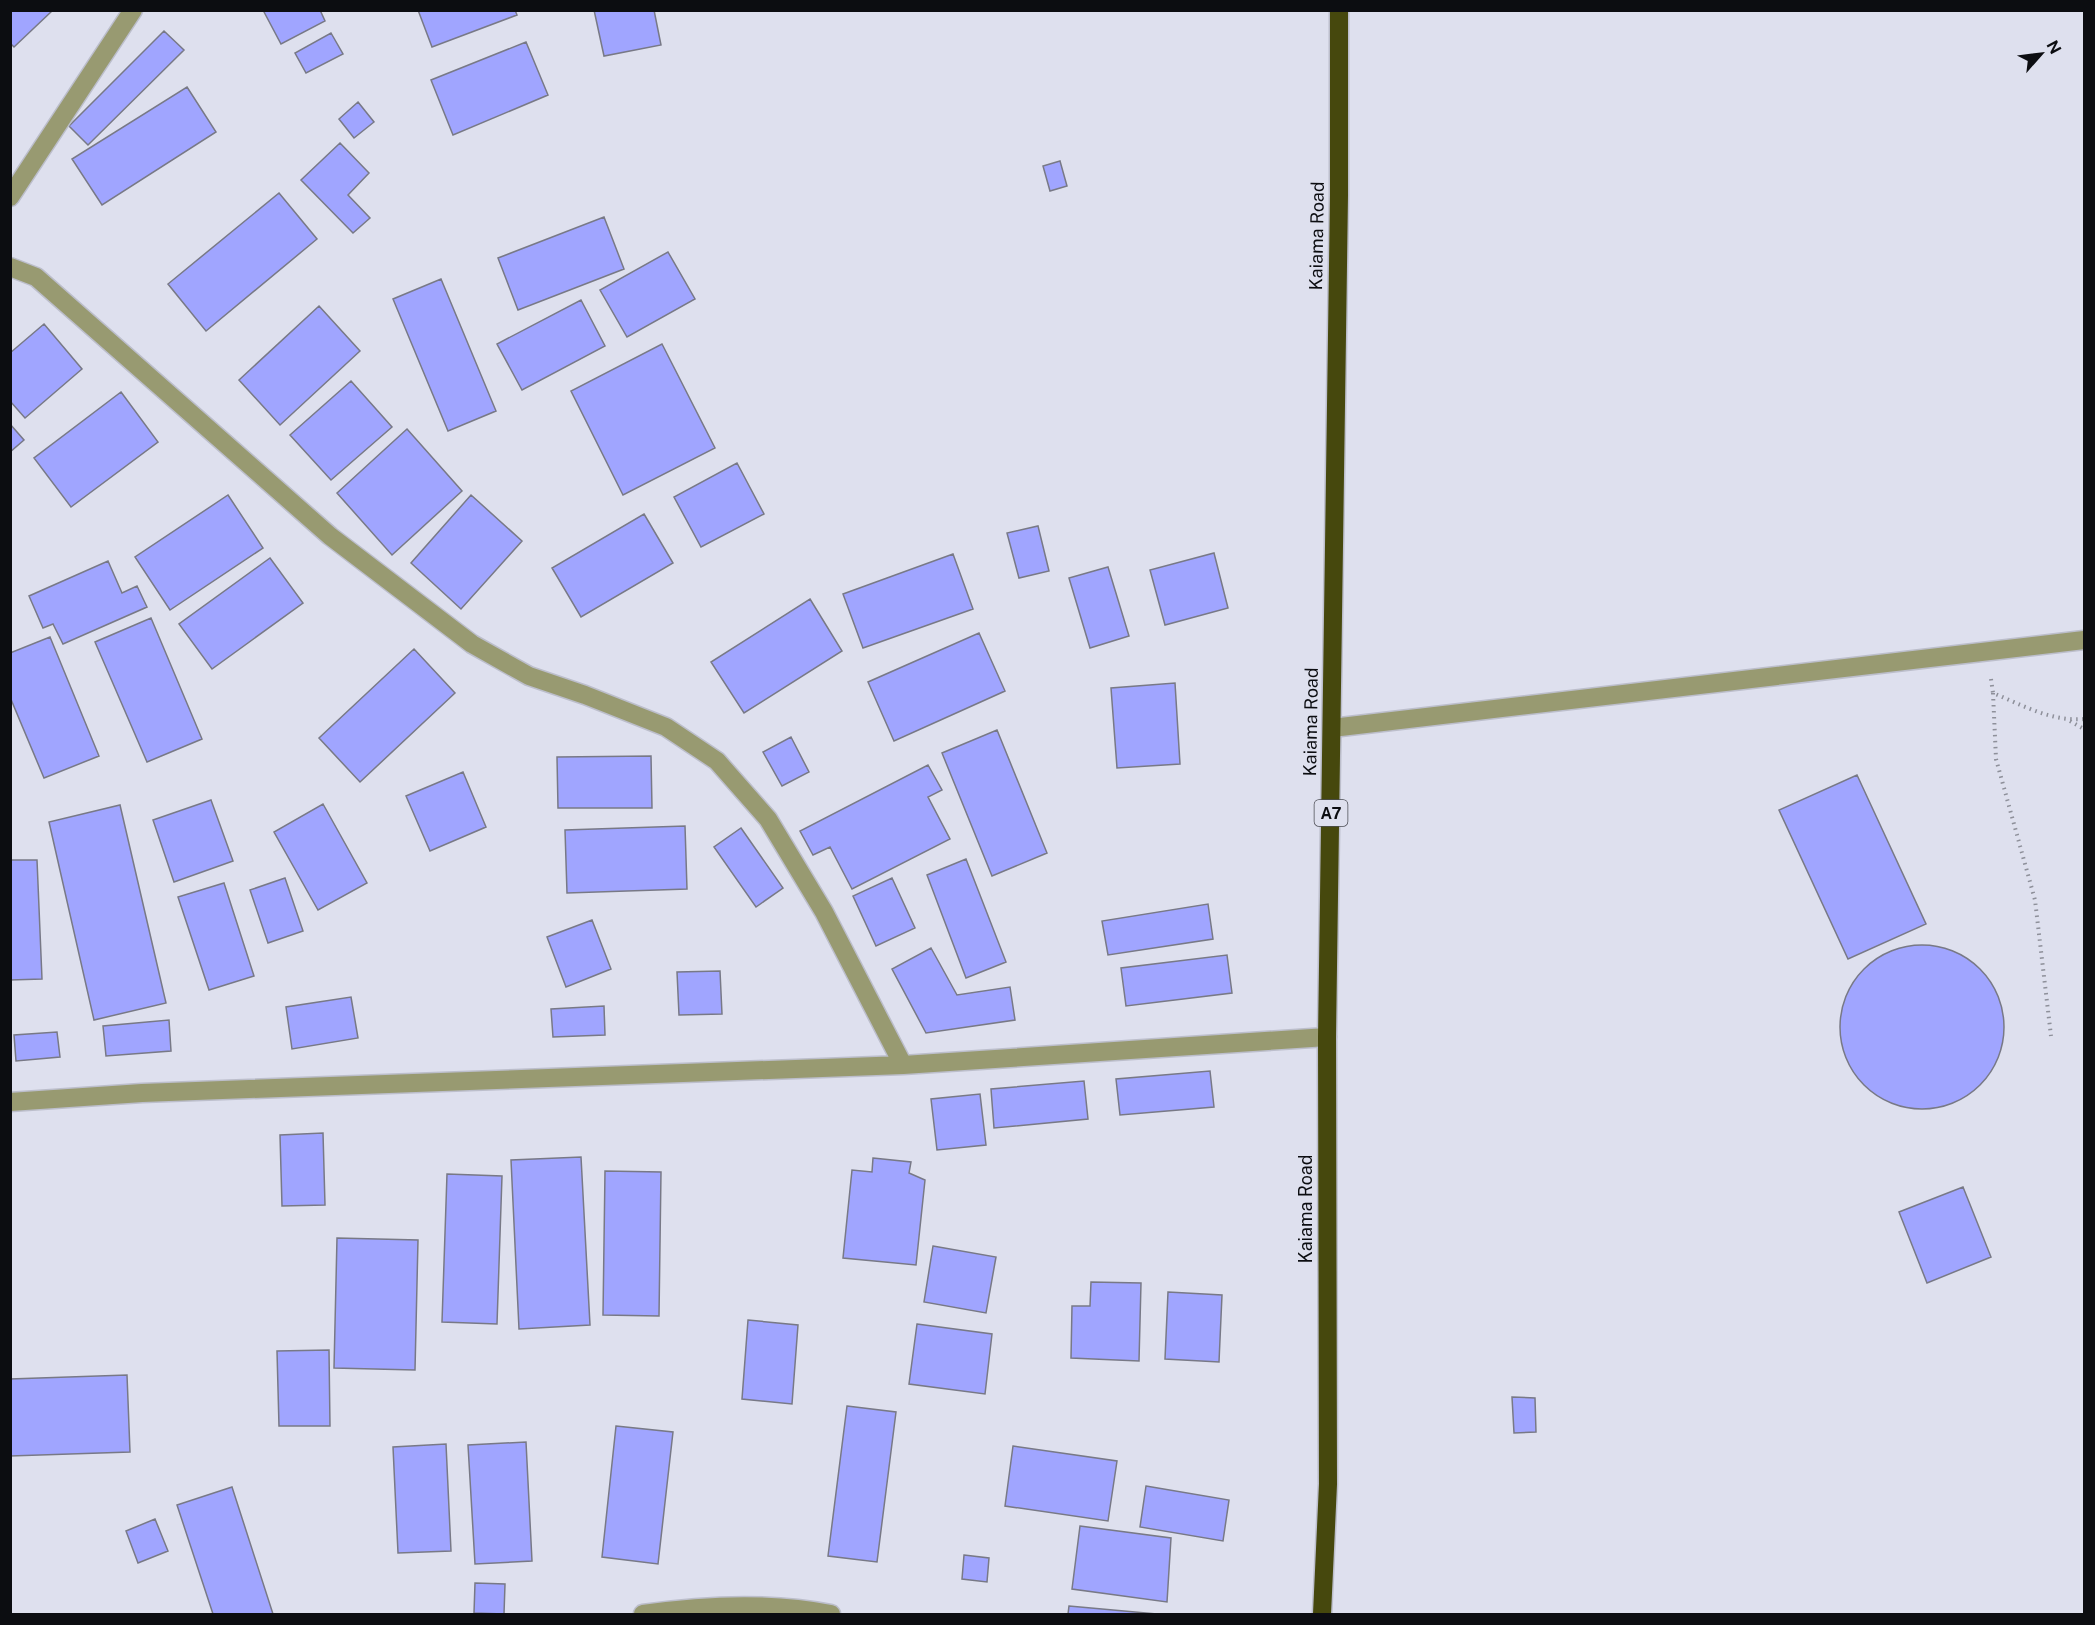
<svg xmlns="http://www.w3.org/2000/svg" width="2095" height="1625" viewBox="0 0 2095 1625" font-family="'Public Sans',sans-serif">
	<rect width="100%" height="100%" fill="#dee0ee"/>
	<path fill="#a0a5ff" stroke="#787986" stroke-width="1.5" d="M10 10H53L14 47 10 43Z
		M263 10H320L325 21 281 44Z
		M418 10H515L517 15 432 47Z
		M594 10H654L661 45 604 56Z
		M164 31 184 50 88 145 69 126Z
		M331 33 343 54 306 73 295 53Z
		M526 42 548 95 453 135 431 80Z
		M187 87 216 132 102 205 72 159Z
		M358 102 374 122 354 138 339 119Z
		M340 143 369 173 348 195 370 218 353 233 301 180Z
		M1060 161 1067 186 1050 191 1043 166Z
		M279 193 317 239 206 331 168 284Z
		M604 217 624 269 518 310 498 258Z
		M668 252 695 299 627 337 600 290Z
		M441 279 496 411 448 431 393 299Z
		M581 300 605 346 522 390 497 344Z
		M319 306 360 351 280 425 239 380Z
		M44 324 82 369 25 418 10 401V353Z
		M662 344 715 448 623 495 571 391Z
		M351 381 392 427 331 480 290 435Z
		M121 392 158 442 71 507 34 458Z
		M10 424 24 440 10 452Z
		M407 429 462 491 392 555 337 493Z
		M737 463 764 514 701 547 674 497Z
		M228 495 263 548 170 610 135 557Z
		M471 495 522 541 461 609 411 563Z
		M644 514 673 563 581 617 552 568Z
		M1038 526 1049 571 1019 578 1007 533Z
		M1214 553 1228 608 1165 625 1150 570Z
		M953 554 973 609 863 648 843 594Z
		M270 558 303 603 212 669 179 624Z
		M108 561 122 593 137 586 147 607 63 644 53 624 43 628 29 596Z
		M1108 567 1129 636 1090 648 1069 578Z
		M810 599 842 651 744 713 711 662Z
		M151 618 202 739 147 762 95 642Z
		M979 633 1005 691 894 741 868 682Z
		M50 637 99 756 44 778 10 697V653Z
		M414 649 455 693 360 782 319 738Z
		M1175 683 1180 764 1117 768 1111 688Z
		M997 730 1047 853 992 876 942 753Z
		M791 737 809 772 782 786 763 752Z
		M651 756 652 808H558L557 757Z
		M928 765 942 790 928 797 950 839 852 889 830 847 813 855 800 831Z
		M463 772 486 827 430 851 406 796Z
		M1857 775 1926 924 1848 959 1779 810Z
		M211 800 233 861 174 882 153 820Z
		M323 804 367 883 318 910 274 832Z
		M120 805 166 1003 94 1020 49 822Z
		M685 826 687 889 567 893 565 830Z
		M741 828 783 888 756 907 714 847Z
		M966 859 1006 962 966 978 927 875Z
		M10 860H37L42 979 10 980Z
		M285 878 303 931 268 943 250 890Z
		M892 878 915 928 876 946 853 896Z
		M224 883 254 976 209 990 178 897Z
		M1208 904 1213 939 1108 955 1102 921Z
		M592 920 611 969 566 987 547 937Z
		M1840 1027a82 82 0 1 1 164 0a82 82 0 1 1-164 0Z
		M931 948 957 995 1010 987 1015 1020 926 1033 892 969Z
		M1227 955 1232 993 1126 1006 1121 968Z
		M720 971 722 1014 679 1015 677 972Z
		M351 997 358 1038 292 1049 286 1007Z
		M604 1006 605 1035 553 1037 551 1009Z
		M169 1020 171 1051 106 1056 103 1026Z
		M57 1032 60 1057 16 1061 14 1035Z
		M1210 1071 1214 1107 1120 1115 1116 1079Z
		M1084 1081 1088 1119 994 1128 991 1089Z
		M980 1094 986 1145 937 1150 931 1099Z
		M323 1133 325 1205 282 1206 280 1135Z
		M581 1157 590 1325 519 1329 511 1160Z
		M873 1158 911 1162 909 1173 925 1180 916 1265 843 1258 852 1170 872 1172Z
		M605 1171 661 1172 659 1316 603 1315Z
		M447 1174 502 1176 497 1324 442 1322Z
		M1963 1187 1991 1257 1927 1283 1899 1212Z
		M337 1238 418 1240 415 1370 334 1368Z
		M933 1246 996 1257 986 1313 924 1302Z
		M1091 1282 1141 1283 1139 1361 1071 1358 1072 1306H1090Z
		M1168 1292 1222 1295 1219 1362 1165 1359Z
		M748 1320 798 1325 792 1404 742 1399Z
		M917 1324 992 1334 985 1394 909 1384Z
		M329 1350 330 1426H279L277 1351Z
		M127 1375 130 1452 10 1456V1379Z
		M1512 1397 1535 1398 1536 1432 1514 1433Z
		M847 1406 896 1412 877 1562 828 1556Z
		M616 1426 673 1432 658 1564 602 1557Z
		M526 1442 532 1561 475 1564 468 1445Z
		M446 1444 451 1551 398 1553 393 1447Z
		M1013 1446 1117 1461 1108 1521 1005 1506Z
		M1146 1486 1229 1500 1223 1541 1140 1527Z
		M232 1487 273 1614H213L177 1505Z
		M155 1519 168 1551 138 1563 126 1531Z
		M1080 1526 1171 1538 1167 1602 1072 1589Z
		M964 1555 989 1558 987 1582 962 1579Z
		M475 1583 505 1584 504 1614 474 1613Z
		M1069 1606 1157 1614H1068Z"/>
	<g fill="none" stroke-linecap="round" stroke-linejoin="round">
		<defs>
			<path id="minor" d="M10 197 133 10
				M10 267 36 277 330 536 472 644 529 676 585 695 666 727 717 761 768 819 824 912 903 1065
				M1332 728 2084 640
				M10 1102 142 1093 903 1065 1327 1037
				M643 1614C705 1605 770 1602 831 1614"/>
			<path id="highway" d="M1322 1614 1328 1484 1327 1037 1339 195V10"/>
		</defs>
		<use href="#minor" stroke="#bcbecb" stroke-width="21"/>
		<use href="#highway" stroke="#bcbecb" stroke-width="21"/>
		<path stroke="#8e909a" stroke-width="4" stroke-dasharray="1.5 4.5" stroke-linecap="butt" d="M1991 679 1993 693C2022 705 2052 722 2084 719
			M1993 693 1996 759 2035 900 2051 1036
			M2070 721 2084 729"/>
		<use href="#minor" stroke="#989a71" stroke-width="18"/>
		<use href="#highway" stroke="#46480d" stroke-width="18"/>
	</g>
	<g text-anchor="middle" stroke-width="4.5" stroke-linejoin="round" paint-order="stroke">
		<rect fill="#dee0ee" stroke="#4b4c53" stroke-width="1.5" x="1314.5" y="800" width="33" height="26" rx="4.5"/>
		<g font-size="16" font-weight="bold" fill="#0c0d11">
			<text x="1331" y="819">A7</text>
		</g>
		<g font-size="18" fill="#0c0d11" stroke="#dee0ee">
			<text transform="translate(1317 236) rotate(-89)" y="6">Kaiama Road</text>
			<text transform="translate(1311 722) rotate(-89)" y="6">Kaiama Road</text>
			<text transform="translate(1306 1209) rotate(-90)" y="6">Kaiama Road</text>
		</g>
	</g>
	<rect width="2095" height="1625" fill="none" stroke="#0c0d11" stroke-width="24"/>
	<g transform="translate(2041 54) rotate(62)" stroke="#dee0ee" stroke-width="4.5" paint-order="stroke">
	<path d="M0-4.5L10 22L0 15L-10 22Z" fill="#0c0d11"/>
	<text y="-9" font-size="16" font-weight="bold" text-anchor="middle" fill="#0c0d11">N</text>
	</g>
</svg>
